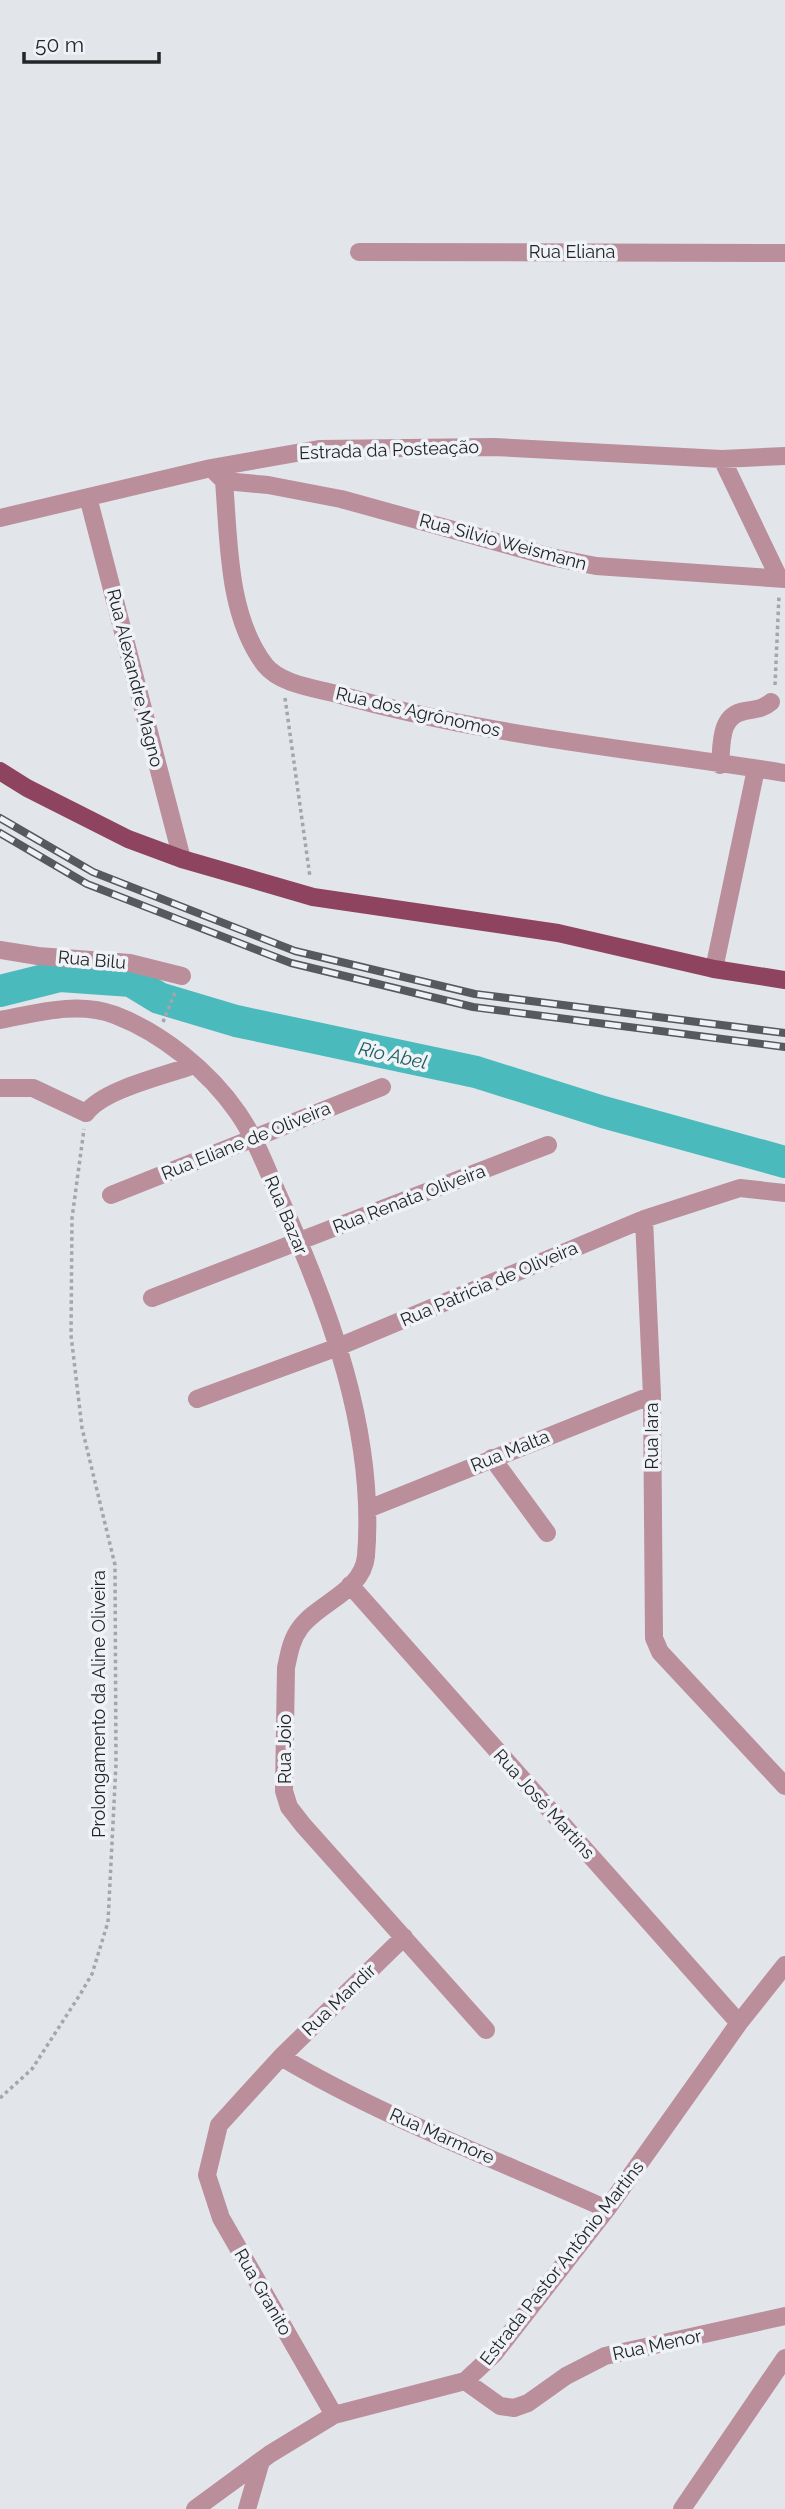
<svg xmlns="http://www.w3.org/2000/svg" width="785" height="2509" viewBox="0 0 785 2509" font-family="Raleway,sans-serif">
	<rect width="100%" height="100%" fill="#e2e6ea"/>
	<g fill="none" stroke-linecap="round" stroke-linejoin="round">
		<path stroke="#4bbabc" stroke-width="32" d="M0 991 60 976 131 981 159 998 236 1021 476 1072 603 1112 785 1162"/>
		<path stroke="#a3a6aa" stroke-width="3.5" stroke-dasharray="3.5 3.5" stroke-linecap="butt" d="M775 685 779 595
			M285 698 310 877
			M163 1022 176 990
			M0 2098 32 2069 81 1993 92 1974 108 1922 116 1764 115 1565 82 1428 71 1335 72 1218 84 1129"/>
		<path stroke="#ba8e9b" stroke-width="18" d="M359 252 785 253
			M722 459 779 578
			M211 468 224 481C229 540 227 615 265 665 280 684 314 688 337 694 484 736 635 749 785 773
			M224 481 268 485 341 499 551 557 596 566 785 579
			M88 497 182 859
			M0 518 211 468 319 449 494 447 722 459 785 456
			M720 765C722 744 719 715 745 711 756 709 763 709 771 702
			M0 950 38 956 130 963 182 976
			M714 969 756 769
			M0 1020C37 1013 78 1001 115 1015 162 1033 209 1071 238 1113 256 1139 267 1170 280 1199 330 1309 376 1433 366 1556 363 1591 318 1603 300 1628 291 1640 289 1654 286 1668L284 1791 289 1807 303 1825 486 2030
			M0 1088H33L86 1113C104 1089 164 1076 194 1065
			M111 1195 382 1087
			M644 1219 652 1395 654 1638 660 1652 785 1786
			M152 1298 548 1145
			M197 1399 338 1347 644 1219 740 1188 785 1193
			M492 1458 547 1533
			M368 1509 652 1395
			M350 1585 739 2023
			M281 2057C384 2118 498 2160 607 2209
			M465 2381 500 2406 514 2408 528 2403 566 2376 605 2356 785 2316
			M334 2415 221 2218 207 2175 219 2125 281 2057 404 1937
			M195 2509 270 2454 334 2415 465 2381 494 2354 607 2209 739 2023 785 1965
			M247 2509 261 2461
			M682 2509 785 2358"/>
		<path stroke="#8e435e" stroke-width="18" d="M0 771 27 788 128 839 182 859 313 897 558 933 714 969 785 980"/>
		<defs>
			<path id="rail" d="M0 818 93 872 295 951 475 994 785 1033
				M0 833 87 884 291 963 473 1007 785 1047"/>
		</defs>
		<use href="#rail" stroke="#58595c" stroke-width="8"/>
		<use href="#rail" stroke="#eff3f7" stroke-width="5" stroke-dasharray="16" stroke-linecap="butt"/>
	</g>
	<g text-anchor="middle" stroke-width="7" stroke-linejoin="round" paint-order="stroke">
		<g font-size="18" fill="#242527" stroke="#eff3f7">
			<text x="572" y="258">Rua Eliana</text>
			<text transform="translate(389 450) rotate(-2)" y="6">Estrada da Posteação</text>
			<text transform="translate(503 542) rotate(15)" y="6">Rua Silvio Weismann</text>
			<text transform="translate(135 678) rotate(76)" y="6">Rua Alexandre Magno</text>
			<text transform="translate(418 712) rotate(13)" y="6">Rua dos Agrônomos</text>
			<text transform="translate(92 960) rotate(5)" y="6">Rua Bilu</text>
			<text transform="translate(246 1141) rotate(-22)" y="6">Rua Eliane de Oliveira</text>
			<text transform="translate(409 1199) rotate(-21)" y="6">Rua Renata Oliveira</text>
			<text transform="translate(286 1215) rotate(67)" y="6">Rua Bazar</text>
			<text transform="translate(489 1284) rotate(-23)" y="6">Rua Patricia de Oliveira</text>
			<text transform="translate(652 1436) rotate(-90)" y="6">Rua Iara</text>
			<text transform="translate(510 1451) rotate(-22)" y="6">Rua Malta</text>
			<text transform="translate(99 1704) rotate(-90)" y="6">Prolongamento da Aline Oliveira</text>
			<text transform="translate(285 1749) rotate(-90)" y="6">Rua Joio</text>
			<text transform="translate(544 1804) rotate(48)" y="6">Rua José Martins</text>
			<text transform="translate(339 2000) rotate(-44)" y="6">Rua Mandir</text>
			<text transform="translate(442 2136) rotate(24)" y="6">Rua Marmore</text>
			<text transform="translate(562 2263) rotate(-52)" y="6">Estrada Pastor Antônio Martins</text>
			<text transform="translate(263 2292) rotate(60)" y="6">Rua Granito</text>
			<text transform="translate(657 2345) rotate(-12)" y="6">Rua Menor</text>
		</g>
		<g font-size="19" font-style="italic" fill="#1c5b5c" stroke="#eff3f7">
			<text transform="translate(393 1055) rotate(12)" y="7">Rio Abel</text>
		</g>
	</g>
	<path d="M24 52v10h135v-10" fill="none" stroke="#242527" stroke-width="3.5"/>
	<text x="35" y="52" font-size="21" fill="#242527" stroke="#eff3f7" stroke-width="5" paint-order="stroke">50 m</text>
</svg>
